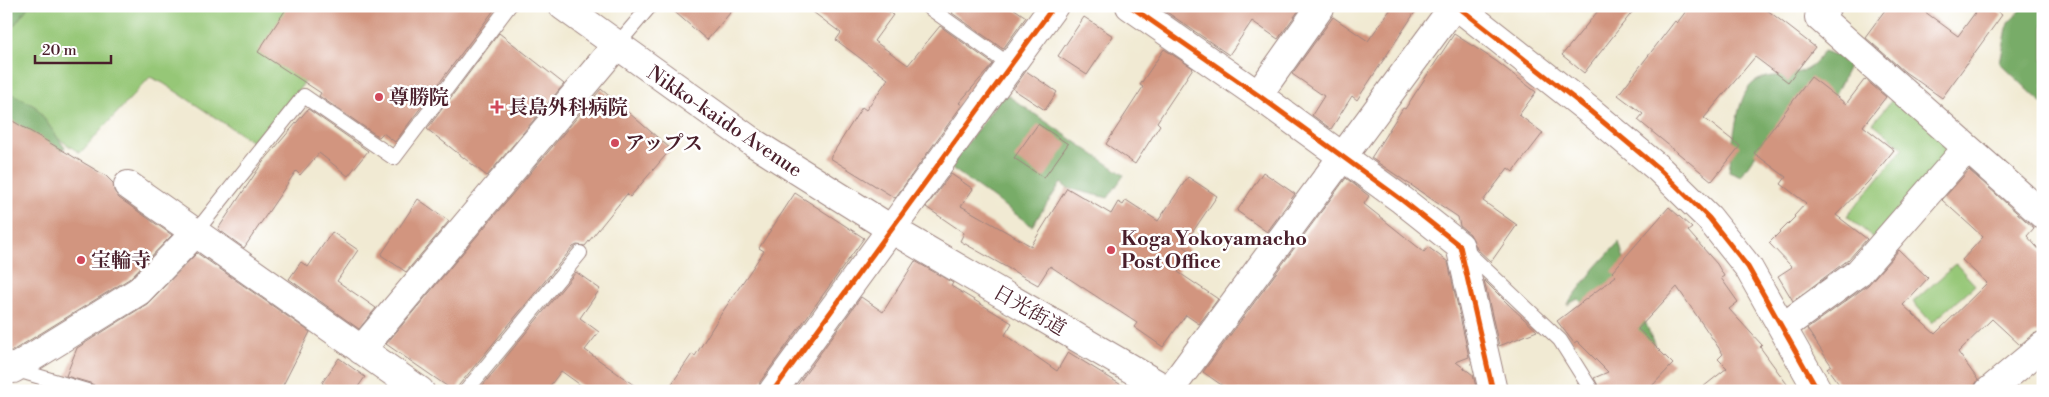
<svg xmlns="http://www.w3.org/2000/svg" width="2049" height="397" viewBox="0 0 2049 397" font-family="'Libre Bodoni','Noto Serif JP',serif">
	<rect width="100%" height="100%" fill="#fff"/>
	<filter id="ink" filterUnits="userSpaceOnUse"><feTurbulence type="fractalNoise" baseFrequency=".02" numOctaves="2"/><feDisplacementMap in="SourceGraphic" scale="10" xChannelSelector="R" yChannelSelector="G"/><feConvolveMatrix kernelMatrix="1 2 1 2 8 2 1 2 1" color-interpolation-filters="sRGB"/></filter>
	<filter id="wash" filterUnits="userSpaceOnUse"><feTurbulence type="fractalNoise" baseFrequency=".0096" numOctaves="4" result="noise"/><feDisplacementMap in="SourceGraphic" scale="20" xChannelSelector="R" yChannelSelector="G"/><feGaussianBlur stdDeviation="1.12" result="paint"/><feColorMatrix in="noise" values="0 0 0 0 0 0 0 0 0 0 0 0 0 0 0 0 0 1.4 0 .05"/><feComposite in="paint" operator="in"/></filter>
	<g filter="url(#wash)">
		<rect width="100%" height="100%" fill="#f1ead3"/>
		<path fill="#96c777" stroke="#707351" d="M24 6H323L316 67 257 145 163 83 150 77 80 153 6 104V29Z
			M1895 96 1954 146 1876 240 1847 216 1903 148 1873 123Z
			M1956 264 1975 285 1932 323 1913 302Z"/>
		<path fill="#78ac68" stroke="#61664a" d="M6 6H29L6 36Z
			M2025 6H2043V104L2000 63 2008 23Z
			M1823 51 1852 60 1835 95 1777 123 1741 176 1729 171C1732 150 1736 101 1750 86 1768 66 1806 87 1823 51Z
			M6 90 36 107 65 148 19 180 6 201Z
			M1004 93 1124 175 1108 198 1067 188 1061 183 1032 226 950 167Z
			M1619 242 1635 296 1656 349 1606 325 1578 299 1567 305 1596 267Z"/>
		<g id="blocks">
			<path fill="#d2957f" d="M288 6H497L395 142 383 133 379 137 319 96 321 93 258 52Z
				M668 6H736L707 40Z
				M805 6H881L893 15 874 41 908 65 940 26 993 64 959 103 962 105 895 198 830 158 862 107 866 110 888 79 836 40 841 33Z
				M957 6H1010L1026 17 1003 49 952 13Z
				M1158 6H1302L1278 39 1252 21 1229 55Z
				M1393 6H1419L1357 100 1352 96 1331 129 1312 115 1324 96 1292 74 1333 17 1368 41Z
				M1602 6H1637L1584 73 1562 55Z
				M1690 6H1762L1815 47 1788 82 1755 57 1704 118 1740 146 1712 181 1638 120 1643 114 1618 95 1675 21 1677 23Z
				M1888 6H1917L1958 36 1980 6H1990L2002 15 1942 98 1905 72 1865 37Z
				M1084 17 1113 36 1087 75 1058 56Z
				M499 33 564 84 487 176 427 129Z
				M1454 34 1496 61 1536 92 1519 115 1543 133 1513 172 1508 168 1483 201 1517 225 1491 262 1477 249 1470 234 1460 226 1458 217 1371 158 1403 108 1405 109Z
				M1164 49 1193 68 1157 122 1160 125 1135 164 1106 144 1143 87 1140 85Z
				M1026 71 1057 92 1045 110 1013 89Z
				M1811 77 1846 104 1865 79 1886 97 1863 126 1894 150 1868 182 1836 215 1867 239 1848 260 1793 301 1778 276 1792 267 1769 243 1795 217 1794 216 1806 203 1781 184 1786 177 1754 153Z
				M601 89 671 149 630 197 627 194 585 246 577 245 573 247 459 385 457 391H454L386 344Z
				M308 109 368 151 348 176 319 153 300 175 296 171 244 248 218 229 263 162Z
				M6 117 106 176 113 183 114 191 119 198 172 235 129 279 12 351H6Z
				M1038 124 1068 144 1044 178 1014 158Z
				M1969 170 2034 228 2027 236 2043 254V331L2033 334 2020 345 1992 319 1958 352 1978 380 1975 385 1974 391H1844L1827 368 1831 365 1807 329 1868 285 1899 250 1928 278 1903 305 1935 334 1987 283 1962 260 1983 237 1942 200Z
				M1263 172 1295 194 1267 232 1237 211Z
				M951 174 973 189 961 206 1031 246 1067 188 1111 214 1118 202 1123 205 1126 200 1158 221 1188 177 1217 196 1183 246 1189 250 1178 272 1218 299 1199 324 1186 315 1163 347 1134 327 1137 323 1050 266 1038 285 960 241 964 233 926 207Z
				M1346 178 1369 196 1364 204 1424 252 1428 247 1448 262 1469 357 1456 362 1473 375 1477 391H1230L1203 372Z
				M795 193 864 238 760 382 758 391H667L692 354 695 356 721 314 764 251 759 248Z
				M418 199 449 221 406 272 381 255Z
				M1669 207 1692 228 1688 231 1717 264 1724 276 1721 278 1738 302 1729 309 1762 345 1760 347 1792 391H1698L1727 368 1718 359 1723 354 1677 287 1638 329 1673 364 1647 391H1601L1594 378 1608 372 1577 341 1574 343 1557 321 1616 276 1612 272Z
				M332 232 358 250 337 281 376 308 359 329 289 279 301 262 308 267Z
				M197 253 310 332 280 391H96L94 385 90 383 66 376 77 348 147 304Z
				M915 261 953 283 951 286 1012 323 1005 335 1057 371 1068 352 1131 391H793L861 297 883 312Z
				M576 272 600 289 580 318 599 332 585 350 642 391H589L561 371 546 391H478Z
				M1484 280 1509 305 1537 331 1499 346Z
				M339 358 365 377 355 391H333L322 383Z"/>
		</g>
	</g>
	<g filter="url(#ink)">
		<use href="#blocks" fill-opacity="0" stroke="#9e847f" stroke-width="1"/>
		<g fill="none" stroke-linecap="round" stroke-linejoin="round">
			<defs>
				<path id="lane" d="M927 6 1011 66
					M616 46 650 6
					M195 233 304 96 394 158 509 6
					M1466 251 1560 340 1592 391
					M14 369 87 391
					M466 391 580 253"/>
				<path id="street" d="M1130 6 1258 95 1402 200 1460 246 1493 391
					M1457 6 1590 111 1659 169 1709 218 1748 267 1818 391
					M1827 6 1819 17 2043 215
					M1258 95 1321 6
					M128 185 420 391
					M1783 327 1859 272 1967 148
					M361 350 616 46
					M6 366 13 369 139 291 195 233
					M773 391 1054 6
					M1169 391 1454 6
					M1989 391 2043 346"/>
				<path id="secondary" d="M563 6 754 143 891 229 1169 391"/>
			</defs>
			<use href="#lane" stroke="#9e847f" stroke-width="16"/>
			<use href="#street" stroke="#9e847f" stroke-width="30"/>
			<use href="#secondary" stroke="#9e847f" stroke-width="30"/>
			<use href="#lane" stroke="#fff" stroke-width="14"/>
			<use href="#street" stroke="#fff" stroke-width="28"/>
			<use href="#secondary" stroke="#fff" stroke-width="28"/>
			<defs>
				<path id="cycleway" d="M1130 6 1258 95 1402 200 1460 246 1493 391
					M1457 6 1590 111 1659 169 1709 218 1748 267 1818 391
					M773 391 1054 6"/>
			</defs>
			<use href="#cycleway" stroke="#fff" stroke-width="8"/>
			<use href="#cycleway" stroke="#e8590c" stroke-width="5"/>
		</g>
	</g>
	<g fill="#d1495b" stroke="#fff" stroke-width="2">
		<circle cx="379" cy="97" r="5"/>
		<path d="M494.5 99.5h5v5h5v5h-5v5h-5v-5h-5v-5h5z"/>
		<circle cx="615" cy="143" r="5"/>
		<circle cx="1111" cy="250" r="5"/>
		<circle cx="81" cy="260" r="5"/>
	</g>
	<g text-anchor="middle" stroke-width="5" stroke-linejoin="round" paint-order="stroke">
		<g font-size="20" font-weight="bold" fill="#4a1f2b" stroke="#fff" text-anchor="start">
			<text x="389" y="104">尊勝院</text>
			<text x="508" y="114">長島外科病院</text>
			<text x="625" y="150">アップス</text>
			<text x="1121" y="245">Koga Yokoyamacho<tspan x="1121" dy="23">Post Office</tspan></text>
			<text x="91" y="267">宝輪寺</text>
		</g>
		<g font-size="20" fill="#4a1f2b" stroke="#fff">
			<text transform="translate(725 121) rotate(34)" y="7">Nikko-kaido Avenue</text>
			<text transform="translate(1030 310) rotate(30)" y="7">日光街道</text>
		</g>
	</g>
	<rect width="2049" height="397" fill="none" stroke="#fff" stroke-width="25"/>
	<path d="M35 55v8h76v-8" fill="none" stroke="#4a1f2b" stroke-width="2.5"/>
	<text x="42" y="55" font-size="15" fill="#4a1f2b" stroke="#ffffff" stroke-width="4" paint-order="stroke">20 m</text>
</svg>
